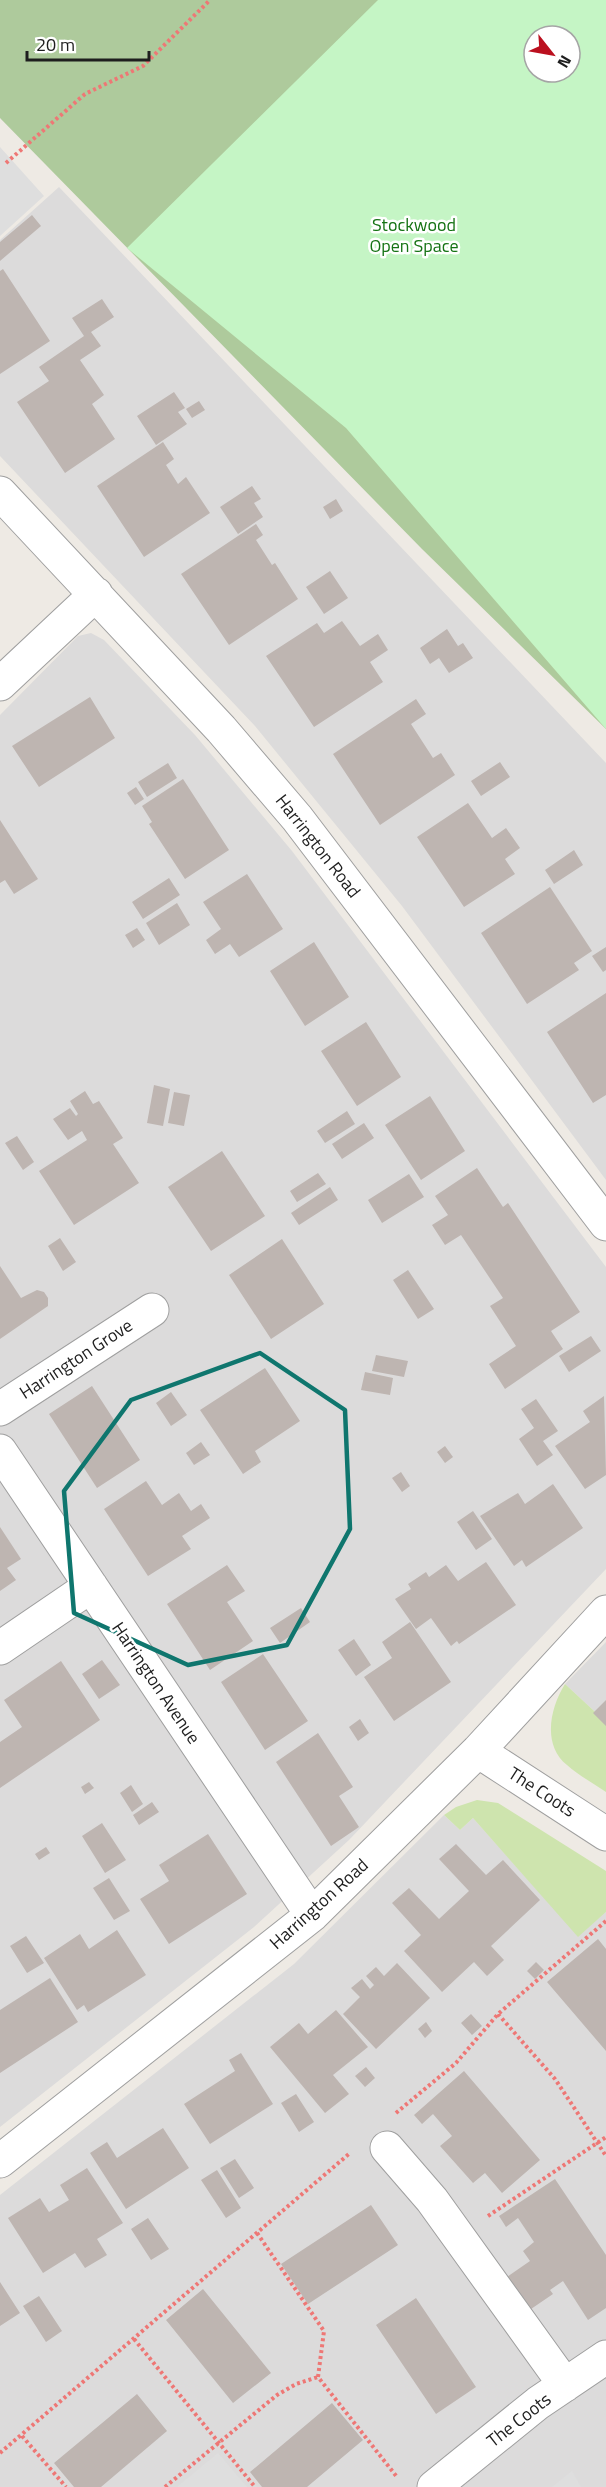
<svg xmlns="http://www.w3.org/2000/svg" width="606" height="2487" viewBox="0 0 606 2487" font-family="'Titillium Web',sans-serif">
	<rect width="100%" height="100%" fill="#eeeae4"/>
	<path fill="#dcdbdb" d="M59 187 606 763V1180L402 906 255 726 0 456V240Z
		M91 633 104 640 195 735 292 851 606 1267V1569L349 1840 254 1927 0 2127V715L78 636Z
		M606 1642V1722L565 1684Z
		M444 1815 460 1830 473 1818 578 1936 606 1912V2487H0V2195L294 1964Z"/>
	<path fill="#cee4ae" d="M565 1684 606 1722V1792C593 1783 578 1775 567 1765 542 1745 550 1708 565 1684Z
		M477 1800 498 1803 606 1871V1912L578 1937 473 1818 460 1830 444 1815 456 1807Z"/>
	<path fill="#aeca9c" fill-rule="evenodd" d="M0 0H606V729L422 549 0 118ZM534 36H570V72H534Z"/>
	<path fill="#c5f5c5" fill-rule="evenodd" d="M378 0H606V729L346 428 127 248ZM534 36H570V72H534Z"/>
	<path fill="#dedede" d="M0 147 44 196 0 236Z
		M218 2453 247 2487H177Z
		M572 2471 581 2487H552Z"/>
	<path fill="#beb5b1" d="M32 215 41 226 0 261V242Z
		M3 269 50 341 0 374V271Z
		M102 299 114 317 91 332 101 346 80 360 104 395 92 404 115 439 65 473 17 402 49 381 39 367 84 336 72 318Z
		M174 392 185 408 178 412 187 424 156 445 137 416Z
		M199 401 205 410 192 418 186 409Z
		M163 442 174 459 166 465 178 484 186 477 210 513 144 557 97 486Z
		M252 486 261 499 254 503 263 517 238 534 220 507Z
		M336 499 343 511 330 519 323 507Z
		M256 524 263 535 256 540 272 565 275 563 298 599 229 645 181 574Z
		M330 571 348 598 324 614 306 587Z
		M342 621 360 646 378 634 388 650 370 662 383 682 314 727 266 656 317 623 324 633Z
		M447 629 458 646 463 643 473 658 449 673 439 658 430 664 420 648Z
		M90 697 115 738 39 787 12 746Z
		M416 699 426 714 411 724 433 758 441 753 455 775 380 825 333 754Z
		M500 762 510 777 481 796 471 781Z
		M168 763 177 778 147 797 138 782Z
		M183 779 229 850 185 879 149 824 152 822 142 806Z
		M136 787 144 799 135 805 127 793Z
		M468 803 492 838 506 828 520 848 505 859 515 874 464 907 417 837Z
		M0 820 38 879 14 894 5 880 0 883Z
		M574 850 583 865 554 884 545 870Z
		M247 874 283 929 239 957 230 944 215 954 206 940 221 929 203 902Z
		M169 878 180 895 143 919 132 902Z
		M550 887 592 951 574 963 579 970 527 1004 481 933Z
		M177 903 190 925 159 945 146 923Z
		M137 928 145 940 133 948 125 935Z
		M314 942 349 997 305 1026 270 971Z
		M606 947V970L603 972 592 956Z
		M606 993V1095L593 1103 547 1032Z
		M366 1022 401 1077 357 1106 321 1051Z
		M154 1085 170 1089 163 1126 147 1123Z
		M85 1091 93 1104 99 1101 123 1138 113 1144 139 1183 74 1225 39 1171 87 1140 82 1131 68 1140 53 1119 70 1108 76 1116 78 1114 70 1101Z
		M174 1092 190 1095 184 1126 168 1123Z
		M430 1096 465 1151 421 1180 385 1125Z
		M347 1111 355 1124 325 1143 317 1131Z
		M364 1123 374 1138 342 1159 332 1144Z
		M17 1136 34 1162 23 1170 5 1143Z
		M222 1151 265 1216 211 1251 168 1187Z
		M477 1168 503 1207 508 1203 580 1312 551 1331 563 1349 505 1389 489 1364 516 1346 490 1306 503 1298 461 1235 445 1245 432 1225 448 1215 435 1196Z
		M318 1173 326 1184 297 1202 290 1191Z
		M409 1174 424 1197 382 1223 368 1200Z
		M330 1187 338 1200 299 1225 291 1213Z
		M60 1238 76 1262 63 1271 48 1246Z
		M282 1239 324 1304 271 1339 229 1275Z
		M0 1266 21 1298 37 1290 44 1292 48 1298V1306L0 1339Z
		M408 1270 434 1309 418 1319 393 1280Z
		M591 1336 601 1351 569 1372 559 1356Z
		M376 1355 408 1361 404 1377 372 1371Z
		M265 1368 300 1421 255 1451 261 1462 243 1474 200 1410Z
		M365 1372 393 1378 390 1395 361 1390Z
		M92 1386 140 1460 97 1488 49 1414Z
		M171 1392 187 1415 171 1426 156 1403Z
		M604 1396 606 1475 585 1489 555 1446 590 1422 583 1411Z
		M536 1399 558 1431 543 1441 553 1455 537 1466 519 1439 534 1428 521 1409Z
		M201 1442 210 1455 194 1465 186 1453Z
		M445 1446 453 1457 445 1463 437 1452Z
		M401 1472 410 1486 402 1492 392 1478Z
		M146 1481 162 1505 179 1493 191 1511 201 1504 210 1518 182 1536 191 1549 148 1576 104 1509Z
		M553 1484 583 1528 526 1567 522 1560 514 1566 480 1516 518 1493 525 1504Z
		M473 1511 492 1539 476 1550 457 1522Z
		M0 1527 21 1559 7 1568 16 1580 0 1591Z
		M486 1562 516 1605 459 1644 457 1641 451 1646 431 1618 416 1629 395 1599 411 1589 408 1584 426 1572 429 1577 446 1565 458 1581Z
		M227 1565 245 1591 227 1602 253 1641 210 1670 167 1604Z
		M301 1608 310 1622 280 1643 270 1628Z
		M410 1622 451 1682 394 1721 364 1677 392 1658 382 1642Z
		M354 1639 371 1665 356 1676 338 1650Z
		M263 1654 308 1721 265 1750 221 1682Z
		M102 1660 120 1685 99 1699 82 1674Z
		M61 1661 100 1720 0 1788V1742L22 1727 4 1700Z
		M606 1700V1726L593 1713Z
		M360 1719 369 1733 358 1741 349 1727Z
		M318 1733 353 1787 339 1796 359 1827 331 1846 276 1762Z
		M89 1782 94 1788 85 1794 81 1787Z
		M131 1785 143 1804 132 1812 120 1793Z
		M152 1802 159 1812 139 1825 133 1815Z
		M102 1823 126 1860 105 1873 82 1836Z
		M208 1834 247 1894 169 1944 140 1899 169 1881 159 1865Z
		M456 1844 486 1875 503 1860 540 1900 491 1946 504 1960 487 1976 474 1962 442 1992 404 1951 421 1935 392 1903 409 1888 439 1919 469 1891 439 1859Z
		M46 1847 50 1853 39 1860 35 1854Z
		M109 1878 130 1911 114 1920 93 1888Z
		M117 1930 146 1975 88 2012 84 2005 77 2010 44 1958 80 1934 89 1949Z
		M26 1936 44 1963 27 1973 10 1946Z
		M598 1939 606 1949V2051L547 1982Z
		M536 1962 544 1970 535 1979 527 1971Z
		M397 1963 430 1998 376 2049 343 2014 360 1997 351 1988 362 1979 370 1989 374 1985 366 1976 376 1967 384 1976Z
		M50 1978 78 2022 0 2073V2010Z
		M336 2010 368 2047 333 2075 349 2094 325 2113 270 2047 299 2023 308 2034Z
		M471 2014 482 2026 472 2035 461 2023Z
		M426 2022 432 2031 425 2038 418 2029Z
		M241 2053 273 2104 210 2144 184 2104 235 2071 229 2060Z
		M366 2067 375 2078 365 2087 355 2076Z
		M464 2071 540 2160 502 2193 485 2173 473 2183 440 2146 452 2136 433 2114 422 2124 414 2115Z
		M296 2094 314 2122 299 2132 281 2103Z
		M163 2128 189 2168 126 2209 90 2153 107 2142 117 2158Z
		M235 2159 254 2188 239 2198 220 2168Z
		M87 2168 123 2223 97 2239 107 2255 85 2268 75 2253 43 2273 8 2218 40 2198 49 2212 69 2200 60 2185Z
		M217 2170 241 2208 226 2218 201 2180Z
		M555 2179 606 2255V2308L588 2320 563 2281 550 2290 553 2294 531 2309 507 2277 530 2261 523 2251 534 2242 518 2218 506 2227 499 2216Z
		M371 2205 398 2245 308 2304 281 2264Z
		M148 2218 169 2249 151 2260 131 2229Z
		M0 2282 20 2313 0 2326Z
		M203 2289 271 2373 233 2403 166 2320Z
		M39 2296 62 2331 46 2342 23 2306Z
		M416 2298 476 2387 436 2414 376 2325Z
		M137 2394 167 2431 101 2487H74L54 2463Z
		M332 2403 363 2440 307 2487H262L250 2472Z"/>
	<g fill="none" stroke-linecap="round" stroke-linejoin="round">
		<defs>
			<path id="minor" d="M0 493 221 729 297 818 606 1224
				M0 684 96 594
				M0 1409 152 1310
				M0 1451 312 1915
				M0 1648 91 1586
				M478 1751 606 1834
				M387 2148 432 2200 565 2385
				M0 2161 312 1915 478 1751 606 1612
				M434 2487 538 2403 606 2357"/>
		</defs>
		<use href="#minor" stroke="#9f9f9f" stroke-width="35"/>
		<path stroke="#ee7775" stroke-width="4" stroke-dasharray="3 3" stroke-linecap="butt" d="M6 163 85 94 143 66 210 0
			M498 2014 555 2079 606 2156
			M396 2113 456 2063 498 2014 606 1921
			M488 2216 606 2137
			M257 2233 324 2331 318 2377 397 2477
			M134 2339 255 2487
			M22 2436 66 2487
			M0 2453 350 2153
			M165 2487 277 2395 296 2384 318 2377"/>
		<use href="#minor" stroke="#fff" stroke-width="33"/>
	</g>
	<path fill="none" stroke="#0f766e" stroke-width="4.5" stroke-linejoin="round" d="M260 1353 345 1410 350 1529 287 1645 188 1665 74 1613 64 1491 131 1400Z"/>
	<g text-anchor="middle" stroke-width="5" stroke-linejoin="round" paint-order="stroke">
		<g font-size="18" fill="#157314" stroke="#fff">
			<text x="414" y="231">Stockwood<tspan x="414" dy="21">Open Space</tspan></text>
		</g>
		<g font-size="18" fill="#1e1e1e" stroke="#fff">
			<text transform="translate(318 846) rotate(52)" y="6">Harrington Road</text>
			<text transform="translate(76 1359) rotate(-33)" y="6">Harrington Grove</text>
			<text transform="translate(156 1683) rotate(56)" y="6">Harrington Avenue</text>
			<text transform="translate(542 1792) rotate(33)" y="6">The Coots</text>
			<text transform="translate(319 1904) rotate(-42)" y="6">Harrington Road</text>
			<text transform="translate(519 2420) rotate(-38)" y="6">The Coots</text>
		</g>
	</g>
	<g transform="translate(552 54) rotate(121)"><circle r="28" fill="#ffffff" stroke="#a5a5a5" stroke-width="1.5"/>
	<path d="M0-4.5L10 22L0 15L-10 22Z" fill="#bb101f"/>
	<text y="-9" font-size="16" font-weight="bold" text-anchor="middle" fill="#1e1e1e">N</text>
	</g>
	<path d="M27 51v9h122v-9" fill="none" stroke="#1e1e1e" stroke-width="3"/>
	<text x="36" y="51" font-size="18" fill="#1e1e1e" stroke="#ffffff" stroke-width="4.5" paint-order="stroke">20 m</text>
</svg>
